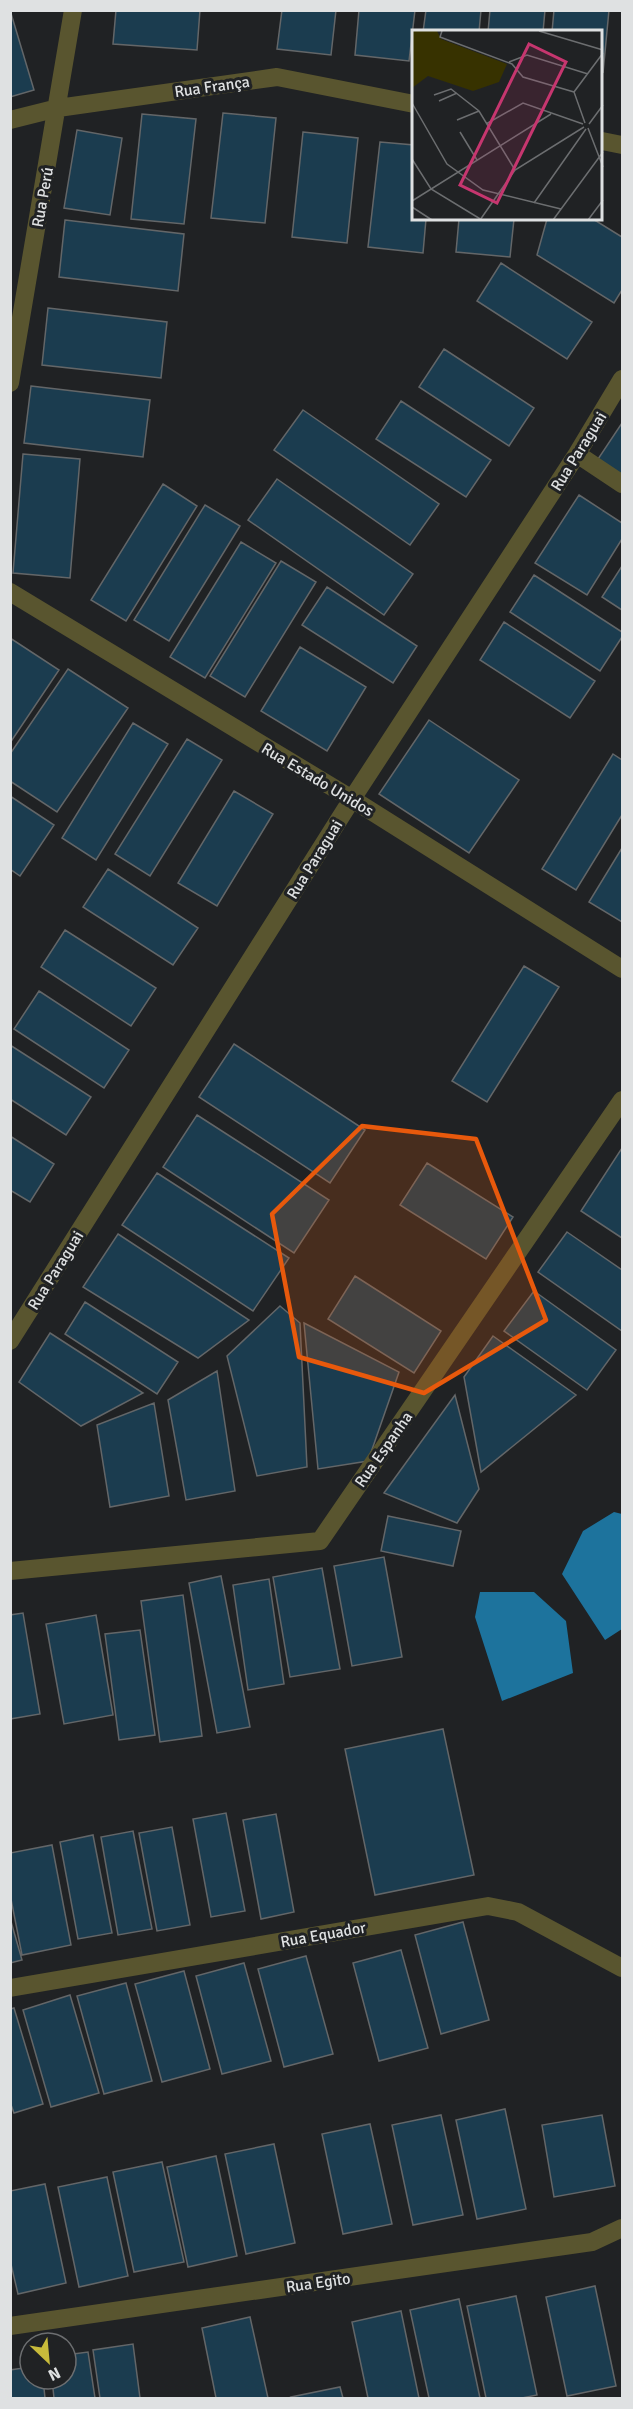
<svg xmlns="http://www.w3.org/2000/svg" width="633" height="2409" viewBox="0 0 633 2409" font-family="Signika,sans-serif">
	<rect width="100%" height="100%" fill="#202224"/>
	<path fill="#1d739d" d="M614 1512 622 1514V1629L605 1640 562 1574 583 1531Z
		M480 1592H534L566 1621 573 1673 502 1701 475 1617Z"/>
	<path fill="#1b3c4f" stroke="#636668" stroke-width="1.5" d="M10 10 34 90 10 97Z
		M116 10H200L197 50 113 44Z
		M282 10H336L331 55 277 49Z
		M359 10H415L409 61 355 55Z
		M426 10H481L479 32H423Z
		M490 10H545L543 32H488Z
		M554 10H609L603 73 602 32H552Z
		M223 113 276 118 265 223 211 218Z
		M142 114 196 119 184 224 131 219Z
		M77 130 122 138 110 215 64 208Z
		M303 132 358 138 347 243 292 237Z
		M380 142 414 145V219H426L423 253 368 247Z
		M459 219H514L510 257 456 252Z
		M547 219H593L622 237V290L614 303 537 255Z
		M65 220 184 234 178 291 59 277Z
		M501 263 592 322 567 359 477 301Z
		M48 308 167 322 161 378 42 365Z
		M444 349 534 408 509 446 419 387Z
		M31 386 150 400 143 457 24 443Z
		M401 401 491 460 466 497 376 439Z
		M303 410 439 504 410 545 274 450Z
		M622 423V476L598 459Z
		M23 454 80 459 70 578 13 573Z
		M277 479 413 574 384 615 248 520Z
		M163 484 197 506 126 621 91 600Z
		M579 495 622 523V539L587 595 535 563Z
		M205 505 240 526 169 641 134 620Z
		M241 542 276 563 205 678 170 657Z
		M281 561 316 582 245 697 210 676Z
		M622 566V610L602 597Z
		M534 575 622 632V637L600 671 510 612Z
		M327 587 417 646 393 683 302 625Z
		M504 622 595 681 570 718 480 660Z
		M10 638 59 670 10 743Z
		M300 647 366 687 327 751 261 711Z
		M68 669 128 708 57 812 10 781V754Z
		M429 720 519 780 469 853 379 794Z
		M133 723 168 744 96 860 62 838Z
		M187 739 222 760 150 876 115 854Z
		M613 754 622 760V815L576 890 542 869Z
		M234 791 273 814 217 906 178 883Z
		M10 796 54 825 20 876 10 869Z
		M622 848V922L589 902Z
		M108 869 198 928 173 965 83 907Z
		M65 930 156 988 131 1026 41 967Z
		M524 966 559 987 487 1102 452 1081Z
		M39 991 129 1050 104 1088 14 1029Z
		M234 1044 365 1130 330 1183 199 1097Z
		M10 1045 91 1097 66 1135 10 1099Z
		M197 1115 329 1200 294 1253 163 1167Z
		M10 1136 54 1164 30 1202 10 1190Z
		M622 1148V1238L581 1211Z
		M427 1163 513 1217 486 1259 400 1205Z
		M157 1173 289 1258 253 1311 122 1225Z
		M567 1232 622 1270V1331L538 1272Z
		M118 1234 249 1320 198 1358 83 1287Z
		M355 1276 441 1331 414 1373 328 1319Z
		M534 1291 616 1350 587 1390 504 1331Z
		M85 1302 178 1362 157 1394 65 1334Z
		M280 1306 300 1323 307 1467 257 1476 227 1356Z
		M304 1323 399 1372 368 1461 318 1469Z
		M50 1333 143 1393 81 1426 19 1382Z
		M493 1336 576 1395 481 1472 464 1377Z
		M217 1371 235 1491 186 1500 168 1400Z
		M455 1395 479 1489 457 1523 384 1493Z
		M154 1403 169 1496 110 1507 97 1425Z
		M388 1516 461 1531 453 1566 381 1551Z
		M384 1557 402 1657 352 1666 334 1566Z
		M322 1568 340 1669 290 1677 273 1577Z
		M221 1576 250 1727 217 1733 189 1583Z
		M269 1579 284 1684 248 1690 233 1585Z
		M183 1595 202 1736 160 1742 141 1601Z
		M23 1613 40 1714 10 1719V1615Z
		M96 1615 113 1715 64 1724 46 1624Z
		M140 1630 155 1735 119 1740 105 1634Z
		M443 1729 474 1875 375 1895 345 1749Z
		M226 1813 245 1911 211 1917 193 1819Z
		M276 1814 294 1912 261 1919 243 1820Z
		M172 1827 190 1925 157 1931 139 1833Z
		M133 1831 152 1929 118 1935 101 1837Z
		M93 1835 112 1933 78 1939 60 1842Z
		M52 1845 71 1945 22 1955 10 1894V1853Z
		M10 1918 22 1960 10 1963Z
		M463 1922 489 2020 441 2034 415 1935Z
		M401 1950 428 2048 379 2061 353 1963Z
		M306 1956 333 2054 284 2067 258 1969Z
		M244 1963 271 2061 222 2074 196 1976Z
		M184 1971 210 2069 162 2082 135 1984Z
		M126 1983 152 2081 104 2094 77 1996Z
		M70 1995 99 2093 51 2107 23 2010Z
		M14 2008 43 2104 14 2113 10 2102V2009Z
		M505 2109 526 2209 477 2219 456 2120Z
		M441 2115 463 2215 413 2225 392 2125Z
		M602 2115 615 2186 554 2197 542 2125Z
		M370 2124 392 2224 343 2234 322 2134Z
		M274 2144 295 2243 246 2254 225 2154Z
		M216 2156 237 2256 188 2267 167 2167Z
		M162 2162 184 2262 134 2272 113 2172Z
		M107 2177 128 2276 79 2287 58 2187Z
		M45 2184 66 2283 18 2294 10 2260V2191Z
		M595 2286 616 2386 567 2396 546 2297Z
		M516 2296 537 2395 522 2398H486L467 2306Z
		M459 2299 480 2398H429L410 2310Z
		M401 2311 419 2398H368L352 2322Z
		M250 2317 268 2398H216L202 2328Z
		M133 2344 140 2398H100L93 2350Z
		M88 2352 95 2398H54L52 2379H66V2355Z
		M30 2367V2379H43L45 2398H10V2370Z
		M340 2387 343 2398H292L291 2397Z"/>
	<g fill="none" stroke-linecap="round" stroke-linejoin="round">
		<path stroke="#59552f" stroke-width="18" d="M10 120 58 108 277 77 414 104
			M602 141 622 145
			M10 383 73 10
			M577 454 622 484
			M10 592 352 799 622 969
			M10 1341 352 799 577 454 622 379
			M10 1571 320 1541 622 1100
			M10 1988 488 1906 518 1912 622 1968
			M10 2326 592 2242 622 2228"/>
	</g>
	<path fill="#e8590c" fill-opacity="0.2" stroke="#e8590c" stroke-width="4.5" stroke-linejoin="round" d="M362 1126 476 1139 546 1320 424 1393 299 1357 272 1214Z"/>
	<g text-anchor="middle" stroke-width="6" stroke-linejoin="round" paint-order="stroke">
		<g font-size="16" fill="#dfe1e2" stroke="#202224">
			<text transform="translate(212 86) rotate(-8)" y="6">Rua França</text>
			<text transform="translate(42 197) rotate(-80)" y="6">Rua Perú</text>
			<text transform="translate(578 451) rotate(-58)" y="6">Rua Paraguai</text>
			<text transform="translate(318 779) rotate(31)" y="6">Rua Estado Unidos</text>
			<text transform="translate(314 859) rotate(-58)" y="6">Rua Paraguai</text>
			<text transform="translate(55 1270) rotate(-58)" y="6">Rua Paraguai</text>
			<text transform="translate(383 1449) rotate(-55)" y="6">Rua Espanha</text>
			<text transform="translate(323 1934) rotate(-10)" y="6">Rua Equador</text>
			<text transform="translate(318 2282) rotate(-8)" y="6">Rua Egito</text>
		</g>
	</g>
	<g transform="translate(412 30)">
		<rect width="190" height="190" fill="#202224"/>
		<path d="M0 1H25L29 9 95 34 87 52 61 61 16 46 0 58Z" fill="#373200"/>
		<path fill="none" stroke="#6c6e70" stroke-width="1.5" d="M30 1 28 7 100 34 111 47 162 62M127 1 191 20M97 32 115 25 176 44M22 65 39 59 67 81 103 140M27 71 45 63M0 73 35 134 71 160 149 179M45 90 67 81M173 93 162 62 191 23M74 94 111 73 171 94M177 94 191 75M176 98 191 137M48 102 65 130M0 129 19 159 70 190M0 171 139 84M122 173 174 99M0 177 20 190M68 190 103 140 172 97M141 190 191 122M176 190 191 170"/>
		<path fill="#c6366f" fill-opacity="0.15" stroke="#c6366f" stroke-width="3" d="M117 14 154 32 85 173 48 155Z"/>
		<rect width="190" height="190" fill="none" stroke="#dfe1e2" stroke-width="3"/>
	</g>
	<rect width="633" height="2409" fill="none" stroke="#dfe1e2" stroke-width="24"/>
	<g transform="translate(48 2361) rotate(154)"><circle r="28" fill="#202224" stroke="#6c6e70" stroke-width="1.5"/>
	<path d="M0-4.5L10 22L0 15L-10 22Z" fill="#c8bb3b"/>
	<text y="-9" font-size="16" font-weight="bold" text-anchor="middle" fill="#dfe1e2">N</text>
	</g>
</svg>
